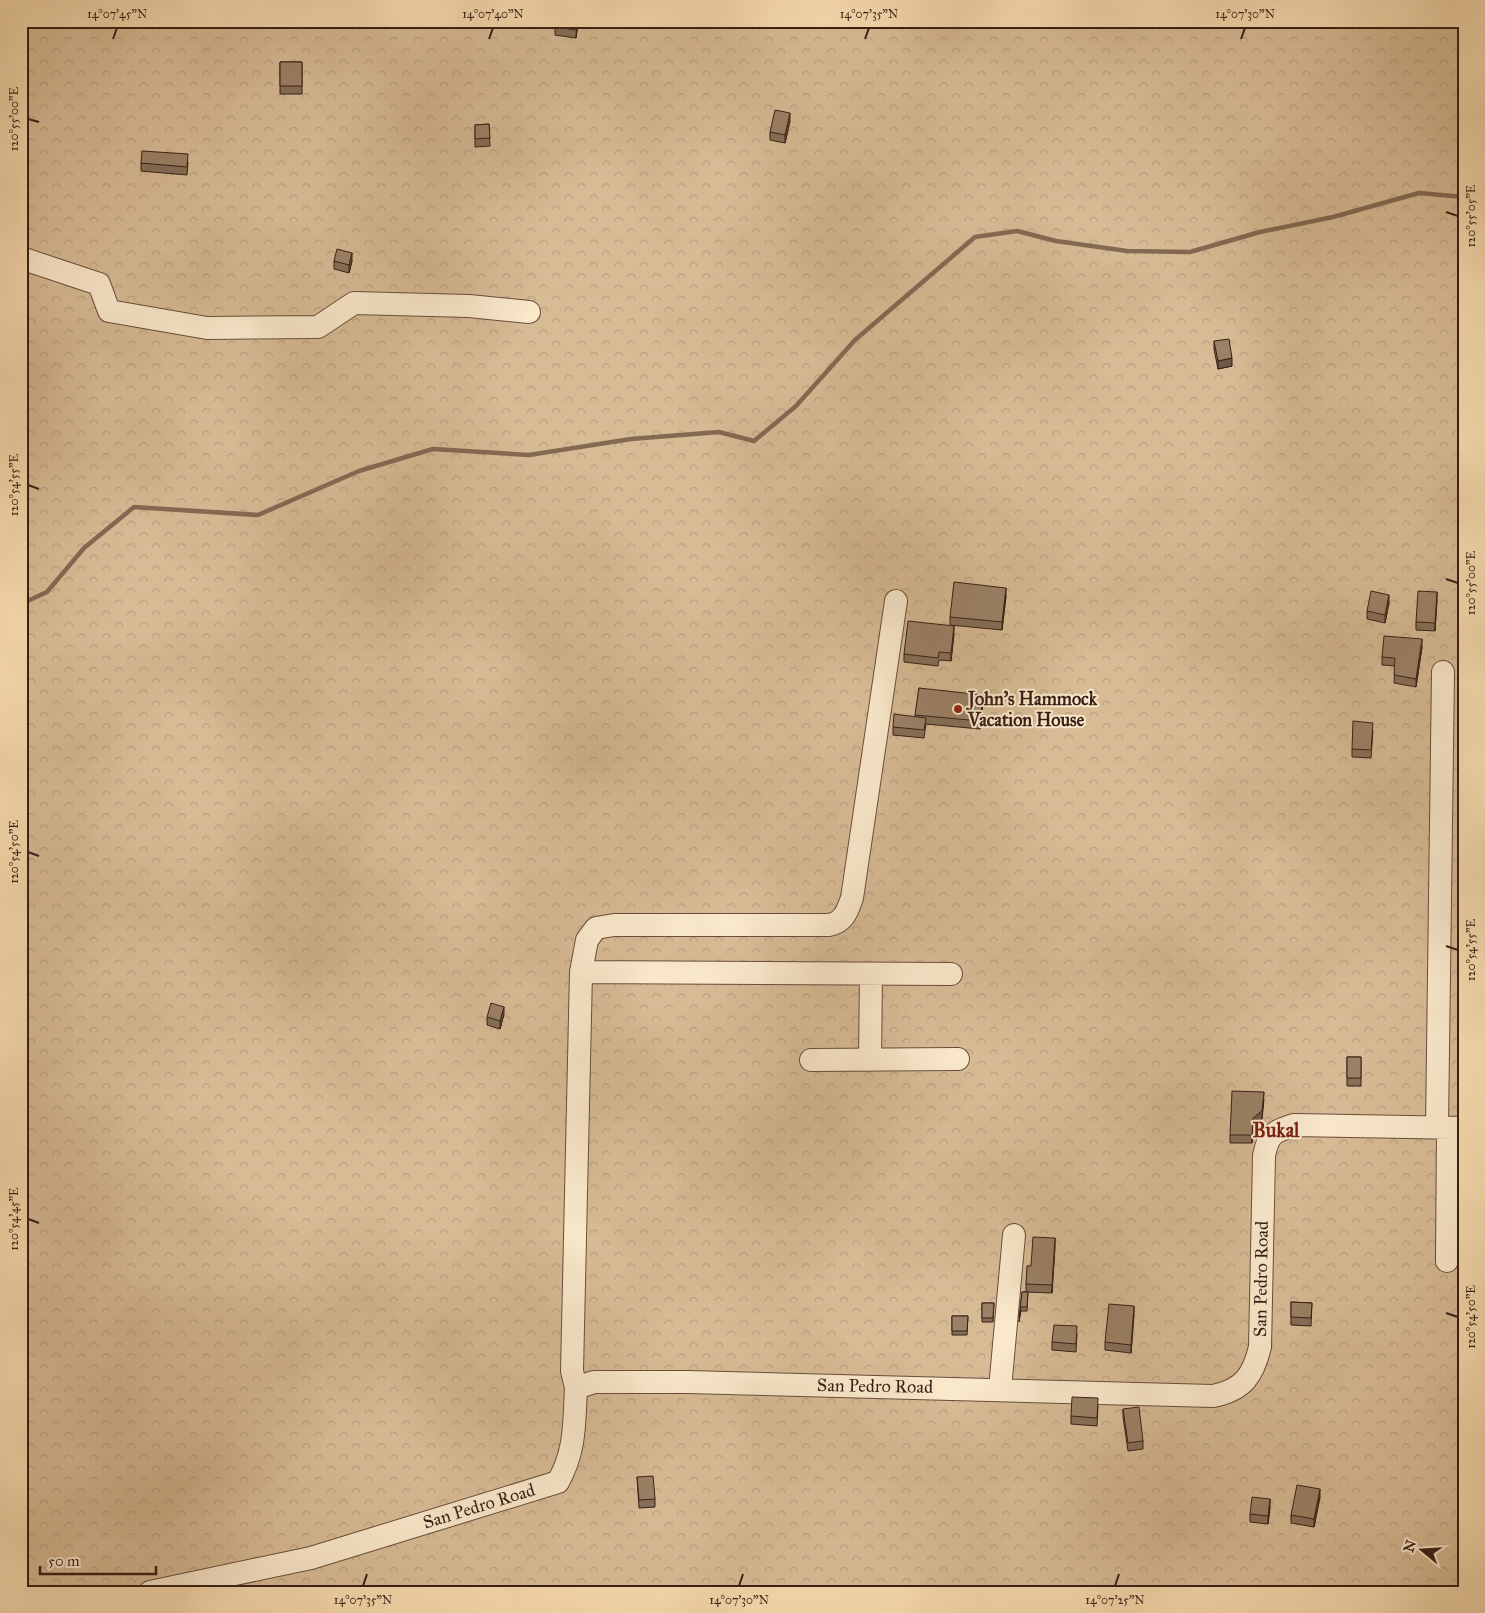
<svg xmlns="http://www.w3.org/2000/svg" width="1485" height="1613" viewBox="0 0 1485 1613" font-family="'IM FELL Great Primer',serif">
	<defs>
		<pattern id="forest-crowns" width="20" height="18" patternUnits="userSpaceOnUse" patternTransform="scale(1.25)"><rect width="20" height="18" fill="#d7bb95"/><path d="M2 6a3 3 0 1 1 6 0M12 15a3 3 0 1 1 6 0" fill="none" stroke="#b9a080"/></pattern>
	</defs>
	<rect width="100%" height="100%" fill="#f7dbaf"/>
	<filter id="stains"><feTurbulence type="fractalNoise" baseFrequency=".004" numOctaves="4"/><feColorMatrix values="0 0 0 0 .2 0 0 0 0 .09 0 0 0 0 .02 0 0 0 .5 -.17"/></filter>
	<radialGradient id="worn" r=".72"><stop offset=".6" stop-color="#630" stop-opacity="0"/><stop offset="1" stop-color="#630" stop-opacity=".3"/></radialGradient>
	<path fill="url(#forest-crowns)" stroke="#886d56" d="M21 21H1464V1592H21Z"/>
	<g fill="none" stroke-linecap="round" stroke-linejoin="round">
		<path stroke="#846953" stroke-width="4.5" d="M21 604 47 592 84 548 134 507 258 515 359 471 433 449 529 455 631 439 719 432 754 441 796 406 855 340 975 237 1017 231 1056 241 1127 251 1190 252 1260 232 1333 217 1419 193 1464 197"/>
		<defs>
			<path id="minor" d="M21 258 99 284 109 311 207 328 318 327 354 303 469 306 529 312
				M581 972 951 974
				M811 1060 958 1059
				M870 1060 871 974
				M1437 1127 1443 672
				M1447 1261 1448 1128
				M576 1388 572 1371 581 972 587 940 596 928 614 925H829C844 922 847 912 852 898L896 601
				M1000 1389 1014 1235
				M150 1592 311 1558 558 1482C576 1450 574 1423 576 1388L594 1382H688L1213 1396C1243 1390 1253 1376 1260 1347L1264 1156C1268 1134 1273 1132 1294 1125L1464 1128"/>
		</defs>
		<use href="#minor" stroke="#684e3c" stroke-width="24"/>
		<use href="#minor" stroke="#fae8cb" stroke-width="22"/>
	</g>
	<path fill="#856f58" stroke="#381f16" d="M578 21 576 38 555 35V27Z
		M280 62H302V94H280Z
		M790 121 785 143 770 140V132Z
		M489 124 490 146 475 147V125Z
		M188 162 187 175 141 171V163Z
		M334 261H352L349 273 334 269Z
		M1214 341 1232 366 1218 369 1214 349Z
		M1006 596 1002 630 950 625V617Z
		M1437 600 1435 631 1416 630V622Z
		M1389 603 1385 623 1367 619V611Z
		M954 634 951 661 939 660 938 666 904 662V654Z
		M1422 647 1416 687 1394 683 1395 666 1382 665V657Z
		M919 688 983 703 980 729 926 724 924 738 893 735V727L915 717Z
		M1373 731 1371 758 1352 757V749Z
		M504 1014 500 1029 487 1025V1017Z
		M1347 1057H1361V1086H1347Z
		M1264 1099 1262 1119 1253 1126 1252 1143H1230V1135Z
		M1461 1133H1464V1169H1461Z
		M1055 1246 1052 1293 1026 1292V1284L1031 1266Z
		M1022 1292H1028L1027 1311H1021L1019 1322Z
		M1291 1302 1312 1303 1311 1326 1291 1325Z
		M982 1303H994L993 1322H982Z
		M1134 1314 1131 1353 1105 1350V1342Z
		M952 1316H968L967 1335H952Z
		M1077 1334 1076 1352 1052 1350V1342Z
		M1098 1406 1097 1426 1071 1424V1416Z
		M1123 1409 1143 1441V1449L1128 1451 1123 1417Z
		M637 1477 655 1499V1507L639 1508Z
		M1320 1497 1314 1527 1291 1523V1515Z
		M1270 1507 1268 1524 1250 1522V1514Z"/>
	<path fill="#6c5a47" stroke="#381f16" d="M577 21H578V24L576 38Z
		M790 113V121L785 143V135Z
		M352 253V261L349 273V265Z
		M1232 358V366L1218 369V361Z
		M1006 588V596L1002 630V622Z
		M1437 592V600L1435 631V623Z
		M1389 595V603L1385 623V615Z
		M954 626V634L951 661V653Z
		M1422 639V647L1416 687V679Z
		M983 695V703L980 729V721Z
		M504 1007V1014L500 1029V1021Z
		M1264 1092 1262 1119 1253 1126 1252 1143 1253 1118Z
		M1055 1238V1246L1052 1293V1285Z
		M1134 1306V1314L1131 1353V1345Z
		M1320 1489V1497L1314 1527V1519Z
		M1270 1499V1507L1268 1524V1516Z"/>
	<path fill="#9b8166" stroke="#381f16" d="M556 21H577L576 30 555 27Z
		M280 62H302V86H280Z
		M775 110 790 113 785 135 770 132Z
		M489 124 490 138 475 139V125Z
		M142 151 188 154 187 167 141 163Z
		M337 249 352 253 349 265 334 261Z
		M1229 339 1232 358 1218 361 1214 341Z
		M954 582 1006 588 1002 622 950 617Z
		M1371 591 1389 595 1385 615 1367 611Z
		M1418 591 1437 592 1435 623 1416 622Z
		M908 621 954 626 951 653 939 652 938 658 904 654Z
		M1384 636 1422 639 1416 679 1394 675 1395 658 1382 657Z
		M919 688 983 695 980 721 915 715Z
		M894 714 926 718 924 730 893 727Z
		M1353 721 1373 723 1371 750 1352 749Z
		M491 1003 504 1007 500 1021 487 1017Z
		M1347 1057H1361V1078H1347Z
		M1232 1091 1264 1092 1262 1111 1253 1118 1252 1135H1230Z
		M1461 1133H1464V1161H1461Z
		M1033 1237 1055 1238 1052 1285 1026 1284 1027 1266H1031Z
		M1022 1292H1028L1027 1307H1021L1019 1318Z
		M1291 1302 1312 1303 1311 1318 1291 1317Z
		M982 1303H994L993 1318H982Z
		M1109 1304 1134 1306 1131 1345 1105 1342Z
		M952 1316H968L967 1331H952Z
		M1054 1325 1077 1326 1076 1344 1052 1342Z
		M1072 1397 1098 1398 1097 1418 1071 1416Z
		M1139 1407 1143 1441 1128 1443 1123 1409Z
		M653 1476 655 1499 639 1500 637 1477Z
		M1297 1485 1320 1489 1314 1519 1291 1515Z
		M1252 1497 1270 1499 1268 1516 1250 1514Z
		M1047 1588 1061 1591V1592H1046Z"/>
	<path fill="none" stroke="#381f16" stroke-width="2" d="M113 39 117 28M489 39 493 28M865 39 869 28M1241 39 1245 28M28 119 39 122M1446 212 1458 216M28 485 39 489M1446 579 1458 583M28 852 39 856M1446 946 1458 950M28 1219 39 1223M1446 1313 1458 1317M363 1586 367 1574M739 1586 743 1574M1115 1586 1119 1574"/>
	<circle fill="#8f2418" stroke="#fae8cb" stroke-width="2" cx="958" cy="709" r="5"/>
	<g text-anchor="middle" stroke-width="4" stroke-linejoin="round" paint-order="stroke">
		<g font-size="18" font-weight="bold" fill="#381f16" stroke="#fae8cb" text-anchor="start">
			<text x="968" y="705">John's Hammock<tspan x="968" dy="21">Vacation House</tspan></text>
		</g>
		<g font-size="18" fill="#381f16" stroke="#fae8cb">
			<text transform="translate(1261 1279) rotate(-89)" y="6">San Pedro Road</text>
			<text transform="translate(875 1386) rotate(1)" y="6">San Pedro Road</text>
			<text transform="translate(479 1506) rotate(-17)" y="6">San Pedro Road</text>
		</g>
		<g font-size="20" font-weight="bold" fill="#7a1f14" stroke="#fae8cb">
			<text x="1276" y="1137">Bukal</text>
		</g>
	</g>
	<rect width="1485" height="1613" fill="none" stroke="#f7dbaf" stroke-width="55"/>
	<g transform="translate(1422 1550) rotate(288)" stroke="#fae8cb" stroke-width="4" paint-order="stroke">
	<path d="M0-4L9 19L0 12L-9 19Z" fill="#381f16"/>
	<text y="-8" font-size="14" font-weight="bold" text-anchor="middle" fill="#381f16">N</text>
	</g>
	<path d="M40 1566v8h116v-8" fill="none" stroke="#381f16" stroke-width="2.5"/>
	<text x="48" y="1566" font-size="15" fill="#381f16" stroke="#fae8cb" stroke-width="4" paint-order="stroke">50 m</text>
	<rect x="28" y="28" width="1430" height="1558" fill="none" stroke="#381f16" stroke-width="2"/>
	<g font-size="12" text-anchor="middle" fill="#381f16">
		<text x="117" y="18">14°07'45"N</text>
		<text x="493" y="18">14°07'40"N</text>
		<text x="869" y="18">14°07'35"N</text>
		<text x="1245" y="18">14°07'30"N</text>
		<text transform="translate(14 119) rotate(-90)" y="4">120°55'00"E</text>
		<text transform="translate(1471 216) rotate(-90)" y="4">120°55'05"E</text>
		<text transform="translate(14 485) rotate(-90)" y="4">120°54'55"E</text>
		<text transform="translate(1471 583) rotate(-90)" y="4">120°55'00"E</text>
		<text transform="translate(14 852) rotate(-90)" y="4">120°54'50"E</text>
		<text transform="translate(1471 950) rotate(-90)" y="4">120°54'55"E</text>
		<text transform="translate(14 1219) rotate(-90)" y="4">120°54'45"E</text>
		<text transform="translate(1471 1317) rotate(-90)" y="4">120°54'50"E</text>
		<text x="363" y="1604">14°07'35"N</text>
		<text x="739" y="1604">14°07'30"N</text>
		<text x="1115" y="1604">14°07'25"N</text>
	</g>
	<rect width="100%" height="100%" filter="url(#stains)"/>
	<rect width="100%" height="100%" fill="url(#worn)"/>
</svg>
